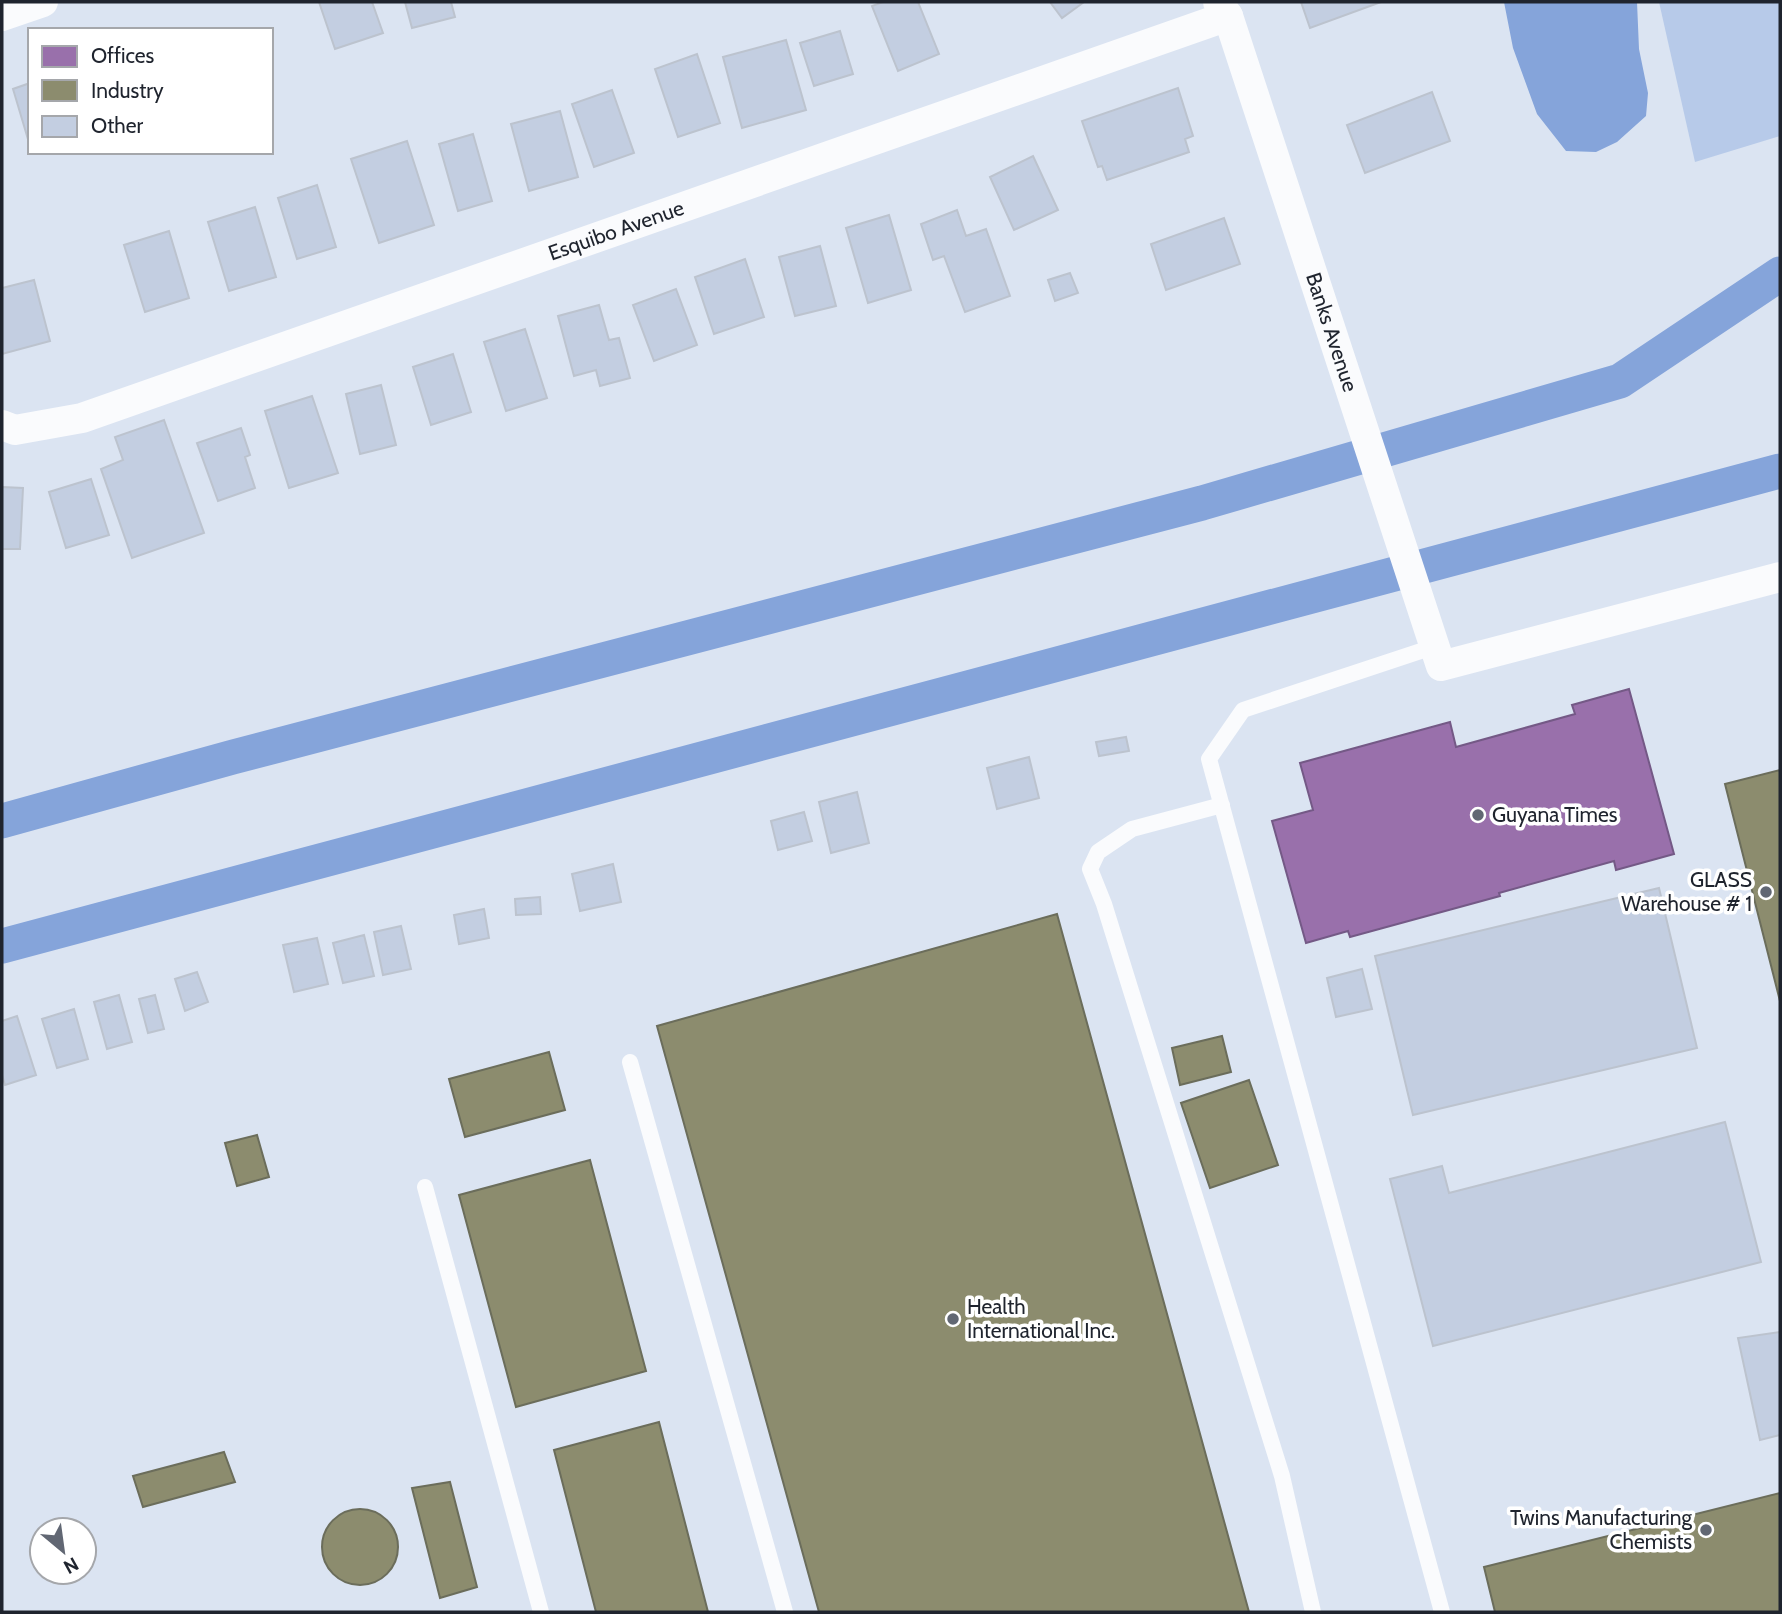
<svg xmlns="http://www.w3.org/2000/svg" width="1782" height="1614" viewBox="0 0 1782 1614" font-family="Cabin,sans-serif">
	<rect width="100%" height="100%" fill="#dbe4f2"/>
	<path fill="#b7cae9" d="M1659 2H1780V136L1695 162Z"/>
	<path fill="#85a4da" d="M1504 2H1637L1639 49 1648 93 1646 116 1617 142 1596 152 1566 151 1537 114 1513 48Z"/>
	<path fill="#9970ab" stroke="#745986" stroke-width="2" d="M1629 689 1674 854 1616 870 1614 861 1499 893 1500 896 1350 937 1348 931 1306 943 1272 821 1313 810 1300 763 1450 722 1456 747 1575 714 1572 705Z"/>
	<path fill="#8c8c6e" stroke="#6b6d5b" stroke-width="2" d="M1780 770V1001L1725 784Z
		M1057 914 1249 1612H819L657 1026Z
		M1222 1036 1231 1072 1180 1085 1172 1048Z
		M549 1052 565 1110 465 1137 449 1079Z
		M1249 1080 1278 1165 1210 1188 1181 1103Z
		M257 1135 269 1177 237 1186 225 1143Z
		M590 1160 646 1371 516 1407 459 1195Z
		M659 1422 708 1612H596L554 1450Z
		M224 1452 235 1482 143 1507 133 1476Z
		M450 1482 477 1587 440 1598 412 1488Z
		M1780 1493V1612H1495L1484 1567Z
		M322 1547a38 38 0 1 1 76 0a38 38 0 1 1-76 0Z"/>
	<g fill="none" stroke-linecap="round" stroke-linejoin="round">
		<path stroke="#85a4da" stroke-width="35" d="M2 821 233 757 1202 503 1620 381 1780 274
			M2 946 1780 471"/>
	</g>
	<path fill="#c3cee1" stroke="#bcc3ce" stroke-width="2" d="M319 2H372L383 33 335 49Z
		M405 2H451L455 17 412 28Z
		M883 2H918L939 54 898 71 872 6Z
		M1050 2H1084L1062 18Z
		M1301 2H1381L1310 28Z
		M840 31 853 74 814 86 800 43Z
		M786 40 806 110 742 128 723 57Z
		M697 54 720 123 678 137 655 69Z
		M30 83V146L13 89Z
		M1178 88 1193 136 1185 139 1189 152 1107 180 1102 166 1098 167 1082 121Z
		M612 90 634 153 594 167 572 104Z
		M1432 92 1450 141 1365 173 1347 125Z
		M560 111 578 177 529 191 511 124Z
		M473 134 492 201 458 211 439 144Z
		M407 141 434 225 379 243 351 159Z
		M1033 156 1058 210 1014 230 990 177Z
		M317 185 336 247 297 259 278 198Z
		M255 207 276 277 229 291 208 222Z
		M957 210 966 236 986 229 1010 296 965 312 944 256 933 260 921 224Z
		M889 215 911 290 868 303 846 228Z
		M1224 218 1240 264 1166 290 1151 244Z
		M169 231 189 298 145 312 124 245Z
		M820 246 836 306 795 316 779 257Z
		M745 259 764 317 714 334 695 277Z
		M1070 273 1078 293 1055 301 1048 280Z
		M34 280 50 341 2 354V288Z
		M676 289 697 345 654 361 633 305Z
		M599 305 609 340 619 338 630 378 600 386 596 370 574 376 558 316Z
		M525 329 547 398 506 411 484 342Z
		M453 354 471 412 431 425 413 367Z
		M381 385 396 445 360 454 346 394Z
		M312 396 338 473 289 488 265 411Z
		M164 420 204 533 132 558 101 469 123 460 115 437Z
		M241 428 250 455 245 457 255 488 218 501 197 443Z
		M91 479 109 535 66 548 49 492Z
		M2 487 23 488 20 549H2Z
		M1126 737 1129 751 1099 756 1096 742Z
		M1029 757 1039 798 997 809 987 768Z
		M857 792 869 843 831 853 819 802Z
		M804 812 812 841 778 850 771 821Z
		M613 864 621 902 580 911 572 874Z
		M1659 888 1697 1048 1413 1115 1375 956Z
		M540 897 541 914 516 915 515 899Z
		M484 909 489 938 459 944 454 915Z
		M401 926 411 969 383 975 374 932Z
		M364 935 374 976 343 983 333 943Z
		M317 938 328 984 294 992 283 945Z
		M1362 969 1372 1009 1336 1017 1327 978Z
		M197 972 208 1002 185 1011 175 979Z
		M119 995 132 1042 107 1049 94 1002Z
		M155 995 164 1029 148 1033 139 999Z
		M74 1009 88 1059 57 1068 42 1019Z
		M17 1016 36 1075 5 1085 2 1075V1021Z
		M1725 1122 1761 1262 1433 1346 1390 1179 1442 1166 1449 1193Z
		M1780 1332V1435L1760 1440 1738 1338Z"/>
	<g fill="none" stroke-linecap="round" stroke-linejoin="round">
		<path stroke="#fafbfd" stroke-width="16" d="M1433 647 1243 710 1209 759 1442 1612
			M1222 805 1132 829 1098 852 1090 869 1104 904 1282 1476 1313 1612
			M630 1062 785 1612
			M425 1187 541 1612"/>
		<g stroke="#fafbfd" stroke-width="30">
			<path id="s1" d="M1218 2 1228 16 1441 666 1780 577"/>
			<path d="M2 16 43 2"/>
			<path id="s2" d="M2 425 15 430 82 418 1228 16"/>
		</g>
	</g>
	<g fill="#616773" stroke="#fff" stroke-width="2.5">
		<circle cx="1478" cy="815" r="7"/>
		<circle cx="1766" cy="892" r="7"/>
		<circle cx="953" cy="1319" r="7"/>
		<circle cx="1706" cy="1530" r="7"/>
	</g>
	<g text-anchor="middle" stroke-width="7" stroke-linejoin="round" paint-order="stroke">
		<g font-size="21" fill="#1f242e" stroke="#fff">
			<text dy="7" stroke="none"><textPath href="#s2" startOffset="648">Esquibo Avenue</textPath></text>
			<text dy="7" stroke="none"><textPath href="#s1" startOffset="350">Banks Avenue</textPath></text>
		</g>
		<g font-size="21" fill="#1f242e" stroke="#fff" text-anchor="start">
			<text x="1492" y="822">Guyana Times</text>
			<text x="1752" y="887" text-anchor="end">GLASS<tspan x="1752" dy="24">Warehouse # 1</tspan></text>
			<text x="967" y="1314">Health<tspan x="967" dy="24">International Inc.</tspan></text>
			<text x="1692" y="1525" text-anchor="end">Twins Manufacturing<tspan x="1692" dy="24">Chemists</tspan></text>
		</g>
	</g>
	<rect width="1782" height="1614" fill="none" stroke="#1f242e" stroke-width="7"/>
	<rect x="28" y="28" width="245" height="126" fill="#ffffff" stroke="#a5a7ab" stroke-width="2"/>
	<rect x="42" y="46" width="35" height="21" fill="#9970ab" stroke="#a5a7ab" stroke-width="2"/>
	<text x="91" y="63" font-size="21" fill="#1f242e">Offices</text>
	<rect x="42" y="80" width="35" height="21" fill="#8c8c6e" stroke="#a5a7ab" stroke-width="2"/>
	<text x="91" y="98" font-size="21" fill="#1f242e">Industry</text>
	<rect x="42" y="116" width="35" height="21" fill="#c3cee1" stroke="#a5a7ab" stroke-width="2"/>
	<text x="91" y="133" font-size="21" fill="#1f242e">Other</text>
	<g transform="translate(63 1551) rotate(151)"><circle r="33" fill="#ffffff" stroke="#a5a7ab" stroke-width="2"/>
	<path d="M0-5L12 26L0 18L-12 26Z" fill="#616773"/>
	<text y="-10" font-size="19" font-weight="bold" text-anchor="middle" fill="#1f242e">N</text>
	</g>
</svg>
